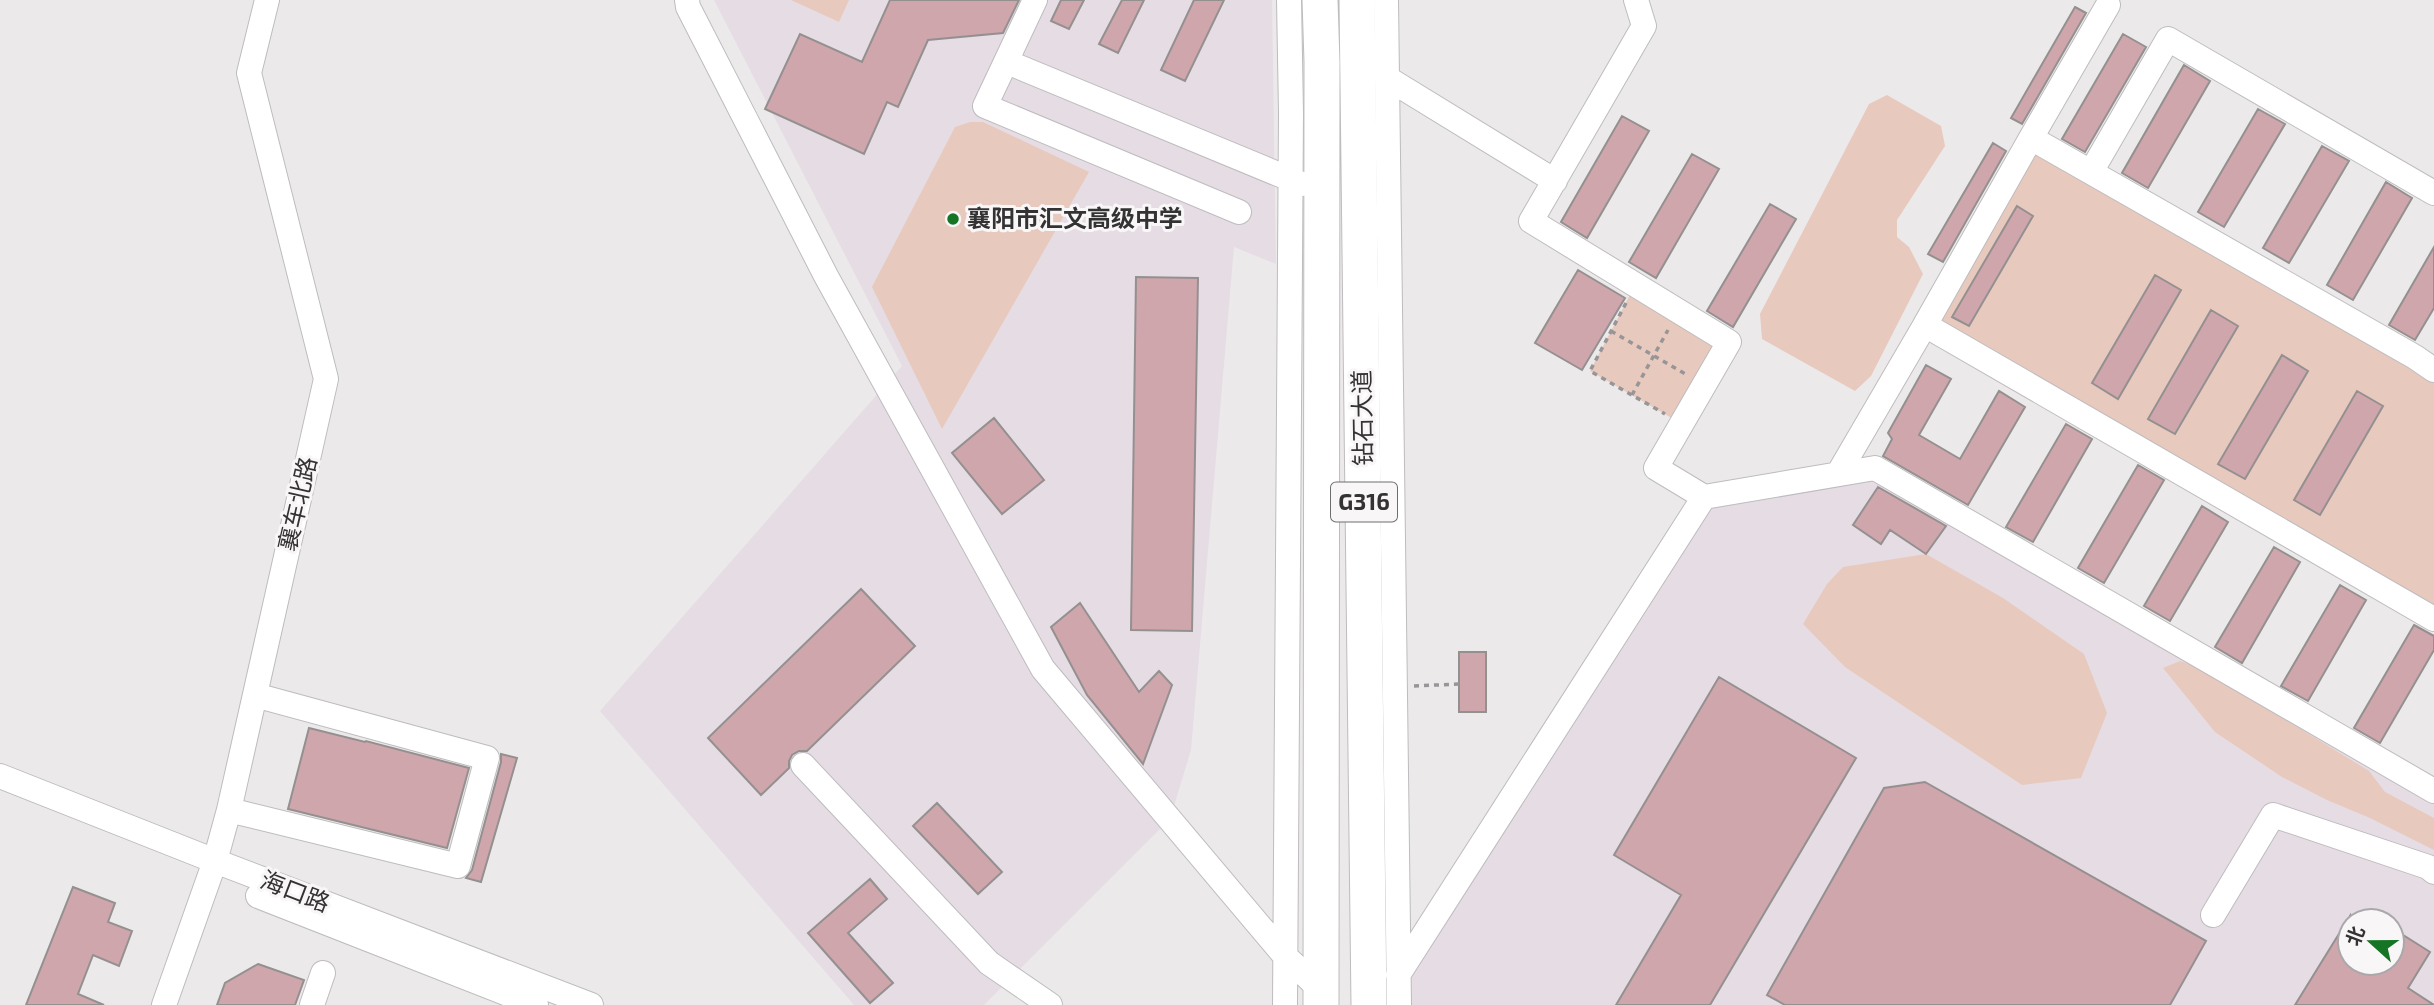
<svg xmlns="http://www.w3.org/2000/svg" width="2434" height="1005" viewBox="0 0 2434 1005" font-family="'Exo 2','Noto Sans SC',sans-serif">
	<rect width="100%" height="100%" fill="#ece9eb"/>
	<path fill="#e6dce4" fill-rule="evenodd" d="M714 0H1272L1276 264 1234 247 1191 750 1170 819 984 1005H854L600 711 902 366Z
		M1875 468 2434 791V1005H1399L1398 975 1704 497ZM2350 921H2392V963H2350Z"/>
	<path fill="#e8c9bd" d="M791 0H849L839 22Z
		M1887 95 1941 126 1945 146 1897 220V237L1909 247 1923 274 1871 376 1855 391 1762 339 1760 314 1869 104Z
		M970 122H983L1089 172 942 429 872 287 955 127Z
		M2031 138 2434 370V619L1925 325Z
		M1635 285 1729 342 1682 424 1590 371Z
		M1926 554 2003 598 2084 654 2107 713 2081 778 2022 785 1845 667 1803 624 1827 584 1843 567Z
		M2180 661 2201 668 2369 771 2385 792 2434 818V850L2370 818 2327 800 2282 777 2215 732 2163 668Z"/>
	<path fill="#d0a6ad" stroke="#949090" stroke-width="2" d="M890 0H1019L1003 33 928 40 898 107 887 102 864 154 765 109 800 34 862 62Z
		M1061 0H1084L1069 29 1051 21Z
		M1122 0H1144L1118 53 1099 44Z
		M1194 0H1224L1185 81 1161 70Z
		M2075 7 2086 13 2022 124 2011 118Z
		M2123 34 2146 47 2085 152 2062 139Z
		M2184 65 2210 81 2148 188 2122 173Z
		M2258 109 2285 124 2224 227 2198 212Z
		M1622 116 1649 131 1587 238 1561 222Z
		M1993 143 2006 151 1943 262 1928 254Z
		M2322 146 2349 161 2289 263 2263 248Z
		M1692 154 1719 169 1656 278 1629 262Z
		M2386 182 2412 198 2353 300 2327 285Z
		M1770 204 1796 219 1733 327 1707 311Z
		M2017 206 2033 216 1969 326 1952 317Z
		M2434 247V308L2415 340 2389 325Z
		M1578 270 1625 298 1582 370 1535 343Z
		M2155 275 2181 290 2118 399 2092 383Z
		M1136 277 1198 278 1192 631 1131 630Z
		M2211 310 2238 326 2175 434 2148 419Z
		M2282 355 2308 371 2245 479 2218 464Z
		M1926 365 1951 379 1919 435 1960 459 1999 391 2025 407 1968 505 1883 456 1892 439 1888 433Z
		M2357 391 2383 406 2320 515 2294 500Z
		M994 418 1044 480 1002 514 952 453Z
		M2066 424 2092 439 2033 542 2006 527Z
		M2138 465 2164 480 2104 583 2078 568Z
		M1878 487 1946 526 1926 554 1890 530 1881 544 1853 525Z
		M2202 506 2228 522 2170 621 2144 606Z
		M2274 547 2300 562 2242 663 2215 647Z
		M2340 585 2366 600 2308 701 2281 686Z
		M861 589 915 646 807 751H799L792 755 789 761V768L761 795 708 738Z
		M1080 603 1139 692 1159 671 1172 685 1143 764 1087 695 1051 627Z
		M2414 625 2434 636V650L2380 743 2354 728Z
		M1459 652H1486V712H1459Z
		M1719 677 1856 758 1710 1005H1616L1681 895 1614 855Z
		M309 728 365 742 366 741 469 768 447 848 288 809Z
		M501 754 517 758 481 882 466 878 472 870 501 762Z
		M1925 782 2206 941 2170 1005H1785L1767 995 1884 788Z
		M937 803 1002 872 978 894 913 826Z
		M870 879 887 899 848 933 893 983 870 1003 808 933Z
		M73 887 115 903 108 922 132 931 119 966 93 955 78 994 104 1005H26Z
		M2350 916V963H2392V928L2430 952 2408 988 2434 1005H2295Z
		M258 964 304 980 295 1005H217L225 983Z"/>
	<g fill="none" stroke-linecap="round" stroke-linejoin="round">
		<defs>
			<path id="minor" d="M687 0 688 7 826 276 1043 669 1285 956 1321 990
				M1035 0 985 106 1239 212
				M1386 0 1399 1005
				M1636 0 1644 26 1531 221 1729 342 1656 468 1704 497
				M2108 5 2031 138 2415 357 2434 370
				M1007 62 1302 184
				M1387 78 1555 181
				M2091 172 2168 39 2434 193
				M1925 325 2031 138
				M1838 474 1925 325 2434 619
				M803 765 989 963 1050 1005
				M0 776 215 861 591 1005
				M229 810 458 866 487 758 255 695
				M258 896 536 1005
				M2213 915 2273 815 2428 867 2434 872
				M1398 975 1704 497 1875 468 2434 791
				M164 1005 215 861 229 810 326 379 249 73 267 0
				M312 1005 323 973
				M1285 1005 1291 113 1289 0"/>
			<path id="highway" d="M1320 0 1322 62 1321 1005
				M1357 0 1369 1005"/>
		</defs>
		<use href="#minor" stroke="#bebcbe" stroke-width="26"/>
		<use href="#highway" stroke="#bebcbe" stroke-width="37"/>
		<path stroke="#979597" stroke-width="3.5" stroke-dasharray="5 5" stroke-linecap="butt" d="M1626 303 1590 371 1665 414
			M1611 331 1687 375
			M1632 395 1668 330
			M1414 686 1459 684"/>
		<use href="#minor" stroke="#fff" stroke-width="24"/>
		<use href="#highway" stroke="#fff" stroke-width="35"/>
	</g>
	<circle fill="#157525" stroke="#f9f6f8" stroke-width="2.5" cx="953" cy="219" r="7"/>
	<g text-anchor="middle" stroke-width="6" stroke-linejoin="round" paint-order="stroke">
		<rect fill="#f9f6f8" stroke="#6f6e6f" stroke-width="2" x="1331" y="482.5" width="66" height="39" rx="5"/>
		<g font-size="23" font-weight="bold" fill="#343334">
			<text x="1364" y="510">G316</text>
		</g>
		<g font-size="24" font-weight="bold" fill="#343334" stroke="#f9f6f8" text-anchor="start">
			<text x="967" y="227">襄阳市汇文高级中学</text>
		</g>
		<g font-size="24" fill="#343334" stroke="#f9f6f8">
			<text transform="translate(1363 418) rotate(-91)" y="8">钻石大道</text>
			<text transform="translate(298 504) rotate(-77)" y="8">襄车北路</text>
			<text transform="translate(295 892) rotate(21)" y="8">海口路</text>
		</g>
	</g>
	<g transform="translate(2371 942) rotate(291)"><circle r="33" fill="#f9f6f8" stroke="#aaa8aa" stroke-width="2"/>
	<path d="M0-5L12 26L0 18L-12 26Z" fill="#157525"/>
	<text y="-10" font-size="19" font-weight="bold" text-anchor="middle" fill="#343334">北</text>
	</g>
</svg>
